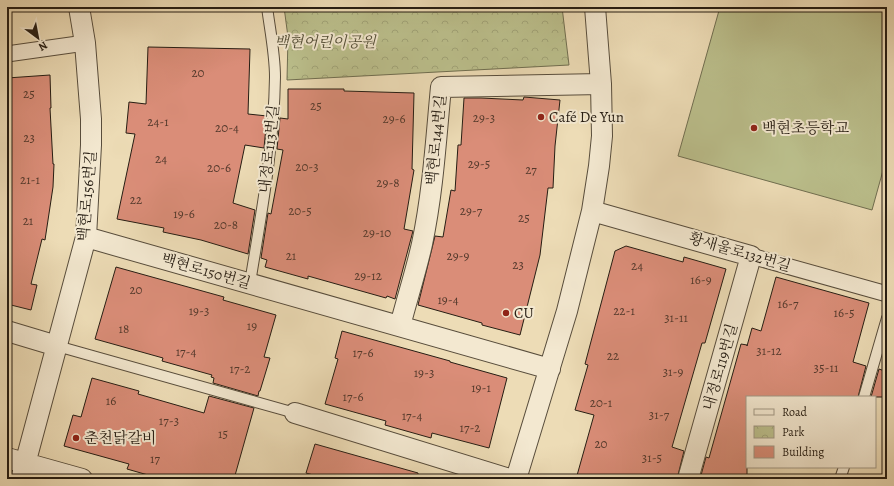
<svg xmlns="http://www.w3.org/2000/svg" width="894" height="486" viewBox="0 0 894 486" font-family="Alegreya,'Noto Serif KR',serif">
	<defs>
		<pattern id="park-crowns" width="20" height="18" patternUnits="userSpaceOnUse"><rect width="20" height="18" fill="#bbbf8c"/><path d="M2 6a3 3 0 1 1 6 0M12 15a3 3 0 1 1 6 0" fill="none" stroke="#a1a478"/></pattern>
	</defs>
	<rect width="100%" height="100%" fill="#eddcb6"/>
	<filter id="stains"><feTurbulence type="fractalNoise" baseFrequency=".005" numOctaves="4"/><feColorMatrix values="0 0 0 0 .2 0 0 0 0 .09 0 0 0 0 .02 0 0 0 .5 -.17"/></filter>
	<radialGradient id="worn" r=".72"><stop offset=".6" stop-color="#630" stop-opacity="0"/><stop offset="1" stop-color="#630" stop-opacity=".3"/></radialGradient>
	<path fill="url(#park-crowns)" stroke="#706e50" d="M284 7H562L569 65 287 80 288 37Z"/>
	<path fill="#bbbf8c" stroke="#706e50" d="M720 7H887V156L872 210 678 156Z"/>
	<path fill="#da8d78" stroke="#261d13" d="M148 47 250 49 248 114 267 116 264 148 245 145 233 203 255 210 248 254 201 240 163 232 164 228 117 219 135 134 126 133 129 102 146 104Z
		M50 75 51 108H50L53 164H54L53 187 45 240 42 239 31 284 37 285 31 310 7 304V78Z
		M288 89H344V91L414 93 412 169 414 170 404 229 413 231 395 299 387 296 386 298 308 276V279L265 267 267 260 261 258 268 213 271 214 283 150 277 149 280 118 288 119Z
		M524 97 560 100 555 146 553 188H548L540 255 520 335 482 325V323L418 305 435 236 443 237 451 190 455 191 458 145H461L464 98H481L523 100Z
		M626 246 683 262 684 257 726 269 705 343H702L672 447 684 451 677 479H576L594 415 575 410 588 365 585 364 615 251Z
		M116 267 224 297 223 300 276 315 264 357 270 358 260 391H259L258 396 213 383 214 378 211 377 212 375 162 361 163 358 95 339Z
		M776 277 869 303 853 362 866 366 858 397H747V479H700L706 457 709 458 741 344 747 345V346L752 328 761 331Z
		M342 331 450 361V362L507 378 489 448 432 433 431 438 385 425 386 421 325 404 338 359 335 358Z
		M879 369 887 372V397H871Z
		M92 378 139 391 138 394 204 413 209 396 254 408 234 479H162L127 469 129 464 64 446 73 415 81 417Z
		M315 444 418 473V479H328L306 473Z"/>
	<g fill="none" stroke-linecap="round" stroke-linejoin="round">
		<defs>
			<path id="service" d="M250 283C261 215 274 147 275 77 275 54 270 30 267 7
				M57 346 295 413
				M864 397 887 318
				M840 479 844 467"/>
			<path id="pedestrian" d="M7 54 85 43
				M751 256 887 294"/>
			<path id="minor" d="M592 211 751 256 688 479
				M86 237 550 369
				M400 326C407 299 416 271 422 244 433 192 436 139 441 87L601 84
				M7 331 57 346
				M295 413 509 479
				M7 458 82 479
				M21 479 86 237 91 145V119L85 43 79 7
				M516 479 567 311 592 211 599 166 602 136 601 84 595 7"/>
		</defs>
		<use href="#service" stroke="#584d3c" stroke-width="12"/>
		<use href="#pedestrian" stroke="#584d3c" stroke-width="17"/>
		<use href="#minor" stroke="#584d3c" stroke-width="22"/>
		<use href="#service" stroke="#f3e8d0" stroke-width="10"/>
		<use href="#pedestrian" stroke="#f3e8d0" stroke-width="15"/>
		<use href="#minor" stroke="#f3e8d0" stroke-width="20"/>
	</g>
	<g fill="#8f2418" stroke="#f3e8d0" stroke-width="1.5">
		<circle cx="541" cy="117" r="4"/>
		<circle cx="754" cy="128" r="4"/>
		<circle cx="506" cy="313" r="4"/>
		<circle cx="76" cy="438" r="4"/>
	</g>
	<g text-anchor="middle" stroke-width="4" stroke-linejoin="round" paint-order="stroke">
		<g font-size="13" fill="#53392c">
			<text x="198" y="77">20</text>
			<text x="29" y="98">25</text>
			<text x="316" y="110">25</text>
			<text x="484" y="122">29-3</text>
			<text x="394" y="123">29-6</text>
			<text x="158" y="126">24-1</text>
			<text x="227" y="132">20-4</text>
			<text x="29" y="142">23</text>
			<text x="161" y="163">24</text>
			<text x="479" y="168">29-5</text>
			<text x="307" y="171">20-3</text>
			<text x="219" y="172">20-6</text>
			<text x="531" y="174">27</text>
			<text x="30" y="184">21-1</text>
			<text x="388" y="187">29-8</text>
			<text x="136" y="204">22</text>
			<text x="300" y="215">20-5</text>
			<text x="471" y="215">29-7</text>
			<text x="184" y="218">19-6</text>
			<text x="524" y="222">25</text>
			<text x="28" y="225">21</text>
			<text x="226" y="229">20-8</text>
			<text x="377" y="237">29-10</text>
			<text x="291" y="260">21</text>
			<text x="458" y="260">29-9</text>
			<text x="518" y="269">23</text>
			<text x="637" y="270">24</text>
			<text x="368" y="280">29-12</text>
			<text x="701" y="284">16-9</text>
			<text x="136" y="294">20</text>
			<text x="448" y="304">19-4</text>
			<text x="788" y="308">16-7</text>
			<text x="199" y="315">19-3</text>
			<text x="624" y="315">22-1</text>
			<text x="844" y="317">16-5</text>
			<text x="676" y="322">31-11</text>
			<text x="252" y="330">19</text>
			<text x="124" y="333">18</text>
			<text x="769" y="355">31-12</text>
			<text x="186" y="356">17-4</text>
			<text x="363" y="357">17-6</text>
			<text x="613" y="360">22</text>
			<text x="826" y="372">35-11</text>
			<text x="240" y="373">17-2</text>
			<text x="673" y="376">31-9</text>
			<text x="424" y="377">19-3</text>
			<text x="481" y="392">19-1</text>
			<text x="353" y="401">17-6</text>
			<text x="111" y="405">16</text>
			<text x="601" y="407">20-1</text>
			<text x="659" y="419">31-7</text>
			<text x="412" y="420">17-4</text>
			<text x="169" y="425">17-3</text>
			<text x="470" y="432">17-2</text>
			<text x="223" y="438">15</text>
			<text x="601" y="448">20</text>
			<text x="652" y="462">31-5</text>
			<text x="155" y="463">17</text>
		</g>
		<g font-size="15" font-style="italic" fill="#534e37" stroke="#f3e8d0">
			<text x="325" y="47">백현어린이공원</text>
		</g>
		<g font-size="15" fill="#261d13" stroke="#f3e8d0" text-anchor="start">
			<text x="549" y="122">Café De Yun</text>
			<text x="762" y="133">백현초등학교</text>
			<text x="514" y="318">CU</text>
			<text x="84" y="443">춘천닭갈비</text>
		</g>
		<g font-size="15" fill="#261d13" stroke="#f3e8d0">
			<text transform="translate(436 140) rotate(-84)" y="5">백현로144번길</text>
			<text transform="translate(269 149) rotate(-84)" y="5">내정로113번길</text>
			<text transform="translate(87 196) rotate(-85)" y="5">백현로156번길</text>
			<text transform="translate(740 252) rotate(16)" y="5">황새울로132번길</text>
			<text transform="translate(206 271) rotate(16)" y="5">백현로150번길</text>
			<text transform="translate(720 367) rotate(-74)" y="5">내정로119번길</text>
		</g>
	</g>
	<rect width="894" height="486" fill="none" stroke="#eddcb6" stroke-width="24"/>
	<rect x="8" y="8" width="878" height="470" fill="none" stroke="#261d13" stroke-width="2"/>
	<rect x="12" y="12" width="870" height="462" fill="none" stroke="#261d13"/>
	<rect x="746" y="396" width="130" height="72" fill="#f3e8d0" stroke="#a19784"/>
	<rect x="754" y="409" width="20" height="6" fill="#f3e8d0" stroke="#a19784"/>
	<text x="782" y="416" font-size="12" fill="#261d13">Road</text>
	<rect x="754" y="426" width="20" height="12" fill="url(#park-crowns)" stroke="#a19784"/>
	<text x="782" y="436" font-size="12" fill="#261d13">Park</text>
	<rect x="754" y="446" width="20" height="12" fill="#da8d78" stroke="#a19784"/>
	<text x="782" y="456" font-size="12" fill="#261d13">Building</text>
	<g transform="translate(38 38) rotate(148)" stroke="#f3e8d0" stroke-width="3" paint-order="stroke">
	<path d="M0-3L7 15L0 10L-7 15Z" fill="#261d13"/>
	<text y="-6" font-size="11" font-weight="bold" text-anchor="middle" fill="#261d13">N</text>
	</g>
	<rect width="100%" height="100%" filter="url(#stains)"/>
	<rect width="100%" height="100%" fill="url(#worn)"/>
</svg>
